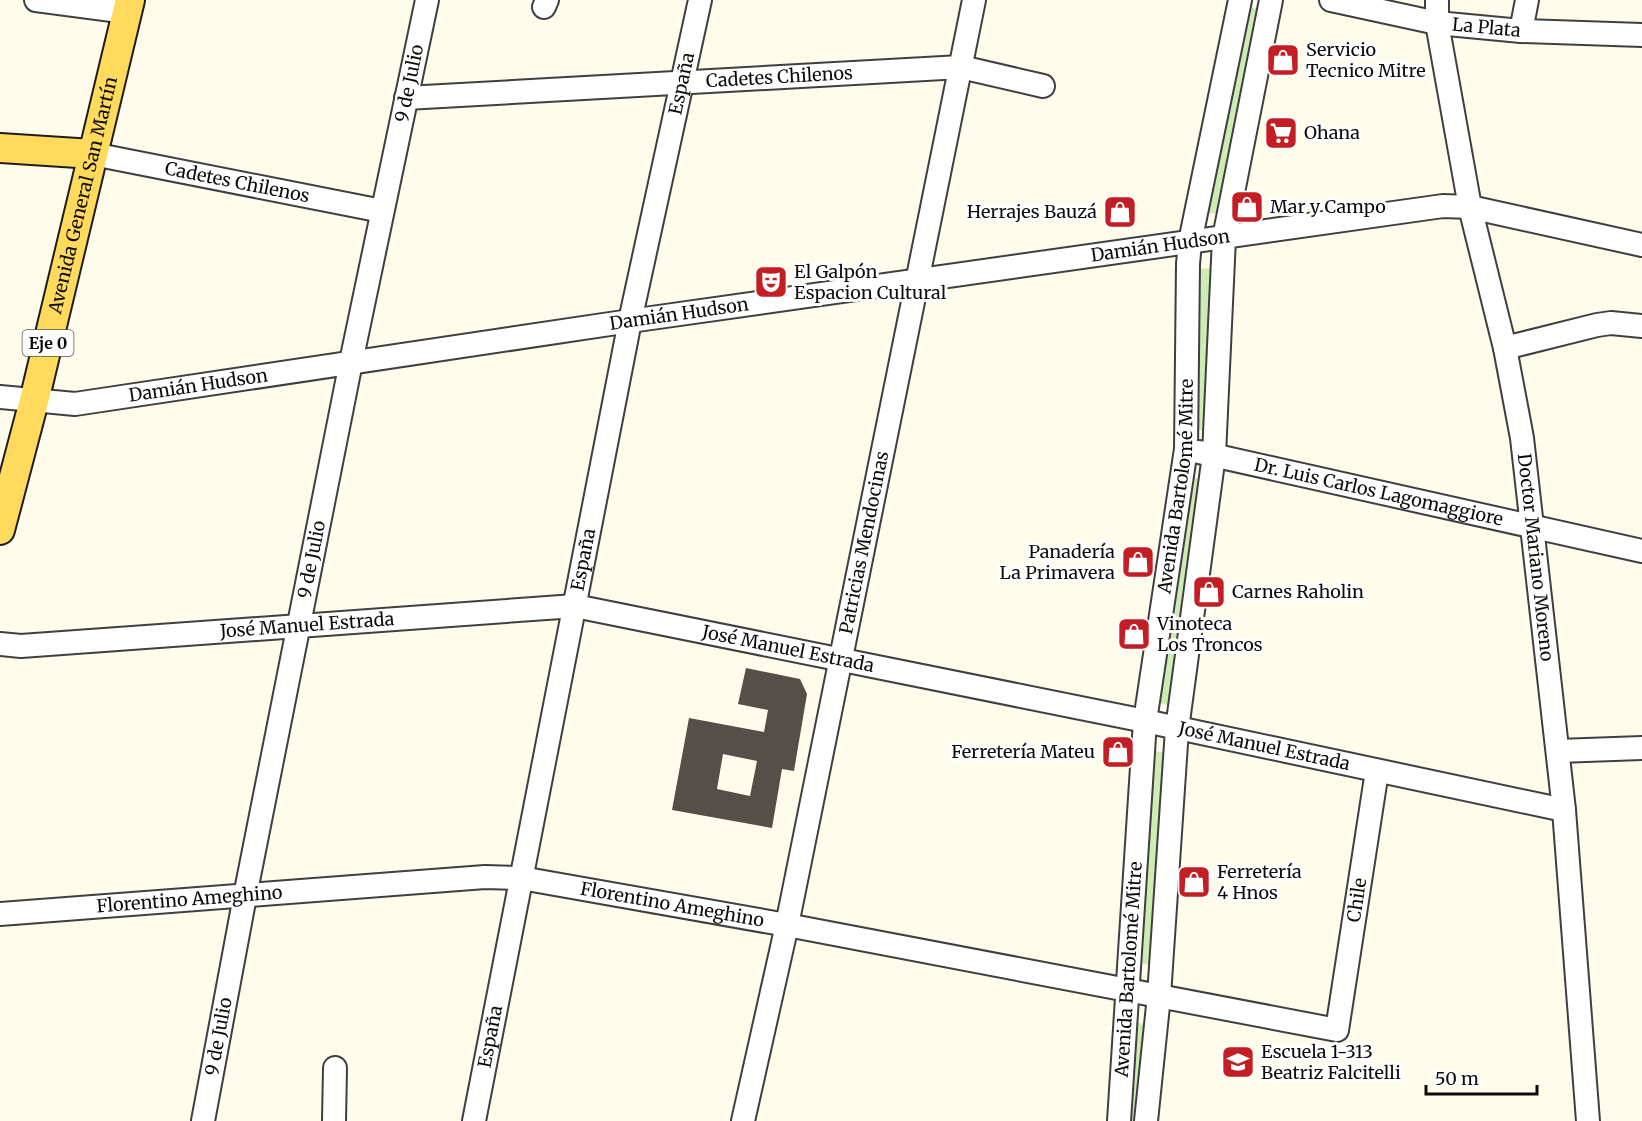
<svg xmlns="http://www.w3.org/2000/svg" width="1642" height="1121" viewBox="0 0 1642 1121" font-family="Merriweather,serif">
	<rect width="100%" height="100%" fill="#fffcec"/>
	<path fill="#cfebb4" d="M1250 7 1259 9 1217 213 1207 214Z
		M1210 268 1206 431 1197 430 1200 269Z
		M1190 477 1200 479 1168 705 1158 703Z
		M1154 751 1163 752 1150 965 1140 963Z
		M1138 1023 1146 1024 1137 1121H1128Z"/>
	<path fill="#564e48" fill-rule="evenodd" d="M746 668 800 679 807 694 794 771 782 769 772 828 672 810 689 718 764 732 768 710 738 704ZM723 754 757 761 750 796 717 789Z"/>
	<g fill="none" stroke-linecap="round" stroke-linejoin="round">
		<defs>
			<g id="minor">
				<path d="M36 0 127 12"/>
				<path id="s1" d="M1331 0 1437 23 1521 31 1642 35"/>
				<path id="s2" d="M1437 0V23L1470 207 1505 348 1522 438 1564 810 1588 1121"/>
				<path d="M544 7 547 0"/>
				<path d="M1521 31 1527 0"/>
				<path id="s3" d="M406 98 961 67 1043 86"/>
				<path id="s4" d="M93 154 382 211"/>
				<path d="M1505 348 1597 325 1611 323 1642 326"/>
				<path id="s5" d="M0 397 75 404 630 321 1443 206 1470 207 1642 245"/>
				<path id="s6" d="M1199 452 1642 551"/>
				<path id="s7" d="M0 644 21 646 575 606 1145 721 1564 810"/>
				<path d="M1558 751 1642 748"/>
				<path id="s8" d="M0 914 485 877 521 878 787 925 1337 1030 1377 771"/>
				<path id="s9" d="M203 1121 245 896 351 362 427 0"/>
				<path d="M334 1121 335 1068"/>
				<path id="s10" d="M474 1121 630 321 700 0"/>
				<path id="s11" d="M743 1121 787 925 974 0"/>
				<path id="s12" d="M1119 1121 1145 721 1186 449 1188 264 1190 242 1240 0"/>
				<path d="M1146 1121 1159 996 1177 729 1214 455 1224 238 1271 0"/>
			</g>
			<g id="major">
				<path d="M0 148 93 154"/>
				<path id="s13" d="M0 530 34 401 130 0"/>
			</g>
		</defs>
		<use href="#minor" stroke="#3f3f3f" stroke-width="26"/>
		<use href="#major" stroke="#1d1d1d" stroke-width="32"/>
		<use href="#minor" stroke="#fff" stroke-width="22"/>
		<use href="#major" stroke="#ffda5c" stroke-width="28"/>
	</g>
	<defs>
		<symbol id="shop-square" viewBox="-11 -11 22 22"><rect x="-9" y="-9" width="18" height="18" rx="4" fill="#c21e23" stroke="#fff"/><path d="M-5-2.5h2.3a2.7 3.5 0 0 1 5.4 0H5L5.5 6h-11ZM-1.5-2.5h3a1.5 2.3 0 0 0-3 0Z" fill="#fff"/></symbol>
		<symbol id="supermarket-square" viewBox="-11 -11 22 22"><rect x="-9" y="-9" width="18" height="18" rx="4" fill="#c21e23" stroke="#fff"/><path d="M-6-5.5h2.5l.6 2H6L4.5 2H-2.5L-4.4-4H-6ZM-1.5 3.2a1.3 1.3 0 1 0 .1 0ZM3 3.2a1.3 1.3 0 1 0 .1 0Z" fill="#fff"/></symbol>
		<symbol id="theatre-square" viewBox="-11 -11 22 22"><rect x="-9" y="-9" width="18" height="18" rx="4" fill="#c21e23" stroke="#fff"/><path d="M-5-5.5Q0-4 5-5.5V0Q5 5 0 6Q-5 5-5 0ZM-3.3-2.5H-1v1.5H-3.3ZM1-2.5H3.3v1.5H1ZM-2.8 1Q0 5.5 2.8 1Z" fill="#fff"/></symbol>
		<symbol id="school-square" viewBox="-11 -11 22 22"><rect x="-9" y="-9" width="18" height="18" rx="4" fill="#c21e23" stroke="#fff"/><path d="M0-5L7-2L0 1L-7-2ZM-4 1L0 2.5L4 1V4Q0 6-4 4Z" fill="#fff"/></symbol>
	</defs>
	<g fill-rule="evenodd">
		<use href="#shop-square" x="1264" y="41" width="38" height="38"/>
		<use href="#supermarket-square" x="1262" y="114" width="38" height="38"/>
		<use href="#shop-square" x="1228" y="188" width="38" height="38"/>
		<use href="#shop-square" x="1101" y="193" width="38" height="38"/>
		<use href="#theatre-square" x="752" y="263" width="38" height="38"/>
		<use href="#shop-square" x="1119" y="543" width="38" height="38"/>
		<use href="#shop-square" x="1190" y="573" width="38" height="38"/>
		<use href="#shop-square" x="1115" y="615" width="38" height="38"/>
		<use href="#shop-square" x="1099" y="733" width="38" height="38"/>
		<use href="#shop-square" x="1175" y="863" width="38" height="38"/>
		<use href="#school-square" x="1219" y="1043" width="38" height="38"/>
	</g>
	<g text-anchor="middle" stroke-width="6" stroke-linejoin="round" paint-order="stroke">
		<rect fill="#fff" stroke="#555" stroke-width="1.5" x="22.5" y="330" width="51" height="26" rx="4.5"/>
		<g font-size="16" font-weight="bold" fill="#0c0c0c">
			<text x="48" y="349">Eje 0</text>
		</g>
		<g font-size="18" fill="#0c0c0c" stroke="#fff">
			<text dy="6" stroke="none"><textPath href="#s1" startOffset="158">La Plata</textPath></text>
			<text dy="6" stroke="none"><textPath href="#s3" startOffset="374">Cadetes Chilenos</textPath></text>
			<text dy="6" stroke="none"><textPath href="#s9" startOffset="1058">9 de Julio</textPath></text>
			<text dy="6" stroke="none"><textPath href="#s10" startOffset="1058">España</textPath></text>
			<text dy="6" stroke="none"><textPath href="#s4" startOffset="147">Cadetes Chilenos</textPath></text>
			<text dy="6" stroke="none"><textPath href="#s13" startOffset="345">Avenida General San Martín</textPath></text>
			<text dy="6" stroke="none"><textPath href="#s5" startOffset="1172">Damián Hudson</textPath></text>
			<text dy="6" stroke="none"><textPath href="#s5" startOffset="686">Damián Hudson</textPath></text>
			<text dy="6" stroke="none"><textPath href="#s5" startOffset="200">Damián Hudson</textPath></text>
			<text dy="6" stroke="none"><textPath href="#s12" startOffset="638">Avenida Bartolomé Mitre</textPath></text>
			<text dy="6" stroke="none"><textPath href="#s6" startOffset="184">Dr. Luis Carlos Lagomaggiore</textPath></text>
			<text dy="6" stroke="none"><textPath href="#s11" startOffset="591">Patricias Mendocinas</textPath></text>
			<text dy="6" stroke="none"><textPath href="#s2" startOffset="567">Doctor Mariano Moreno</textPath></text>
			<text dy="6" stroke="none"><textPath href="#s9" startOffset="572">9 de Julio</textPath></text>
			<text dy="6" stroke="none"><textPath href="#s10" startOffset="572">España</textPath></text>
			<text dy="6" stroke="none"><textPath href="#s7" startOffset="308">José Manuel Estrada</textPath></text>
			<text dy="6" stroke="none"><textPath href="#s7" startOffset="794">José Manuel Estrada</textPath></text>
			<text dy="6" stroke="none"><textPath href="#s7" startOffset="1280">José Manuel Estrada</textPath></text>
			<text dy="6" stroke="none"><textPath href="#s8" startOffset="190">Florentino Ameghino</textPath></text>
			<text dy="6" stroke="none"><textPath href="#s8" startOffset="1484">Chile</textPath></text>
			<text dy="6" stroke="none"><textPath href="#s8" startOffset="676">Florentino Ameghino</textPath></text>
			<text dy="6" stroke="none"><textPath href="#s12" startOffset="152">Avenida Bartolomé Mitre</textPath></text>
			<text dy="6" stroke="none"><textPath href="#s9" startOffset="86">9 de Julio</textPath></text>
			<text dy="6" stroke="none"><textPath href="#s10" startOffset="86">España</textPath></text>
		</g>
		<g font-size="18" fill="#0c0c0c" stroke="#fff" text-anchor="start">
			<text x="1306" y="56">Servicio<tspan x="1306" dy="21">Tecnico Mitre</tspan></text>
			<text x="1304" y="139">Ohana</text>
			<text x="1270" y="213">Mar y Campo</text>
			<text x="1097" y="218" text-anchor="end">Herrajes Bauzá</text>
			<text x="794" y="278">El Galpón<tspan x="794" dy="21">Espacion Cultural</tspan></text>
			<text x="1115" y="558" text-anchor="end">Panadería<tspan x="1115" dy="21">La Primavera</tspan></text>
			<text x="1232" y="598">Carnes Raholin</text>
			<text x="1157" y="630">Vinoteca<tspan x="1157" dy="21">Los Troncos</tspan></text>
			<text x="1095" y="758" text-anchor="end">Ferretería Mateu</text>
			<text x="1217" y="878">Ferretería<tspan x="1217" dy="21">4 Hnos</tspan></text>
			<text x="1261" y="1058">Escuela 1-313<tspan x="1261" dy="21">Beatriz Falcitelli</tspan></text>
		</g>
	</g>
	<path d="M1426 1085v9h111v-9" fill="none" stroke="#0c0c0c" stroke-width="3"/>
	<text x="1435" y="1085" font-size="18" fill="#0c0c0c" stroke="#ffffff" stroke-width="4.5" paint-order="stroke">50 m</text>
</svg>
